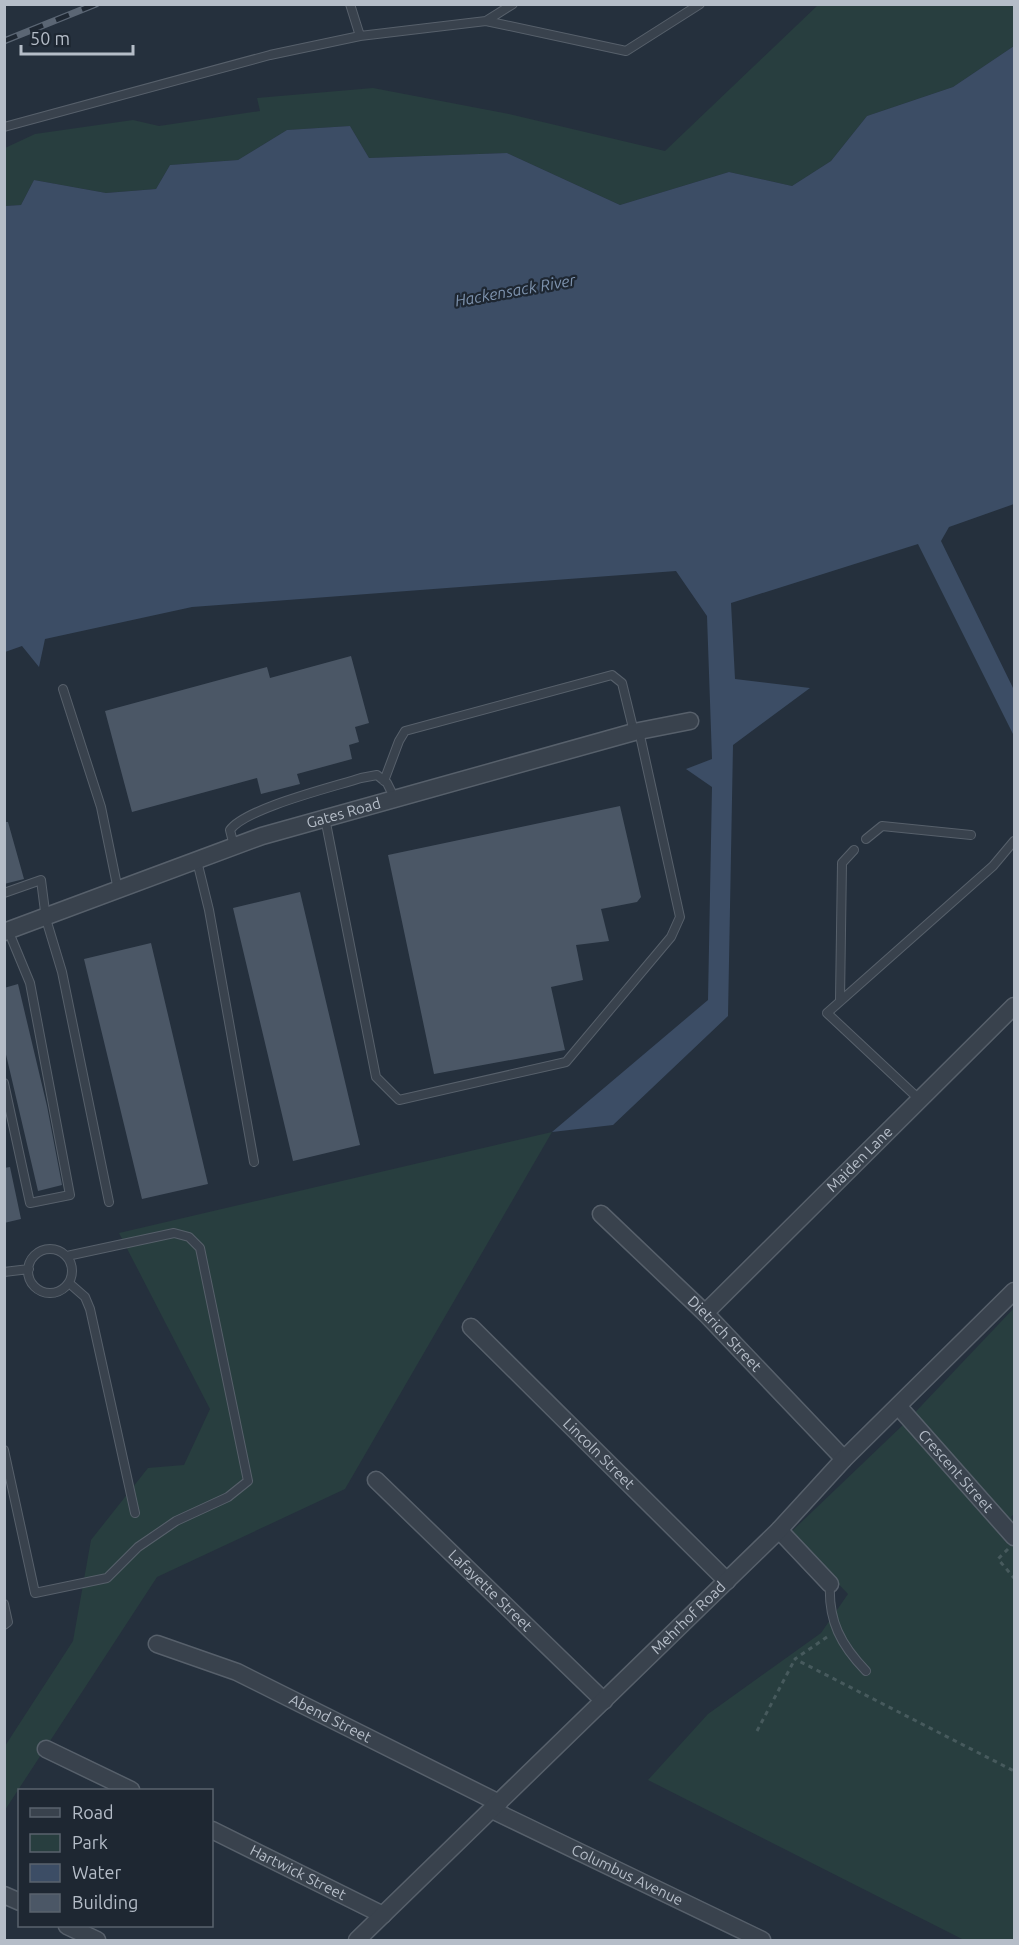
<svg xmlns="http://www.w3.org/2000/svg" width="1019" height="1945" viewBox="0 0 1019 1945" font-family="Ubuntu,sans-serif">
	<rect width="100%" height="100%" fill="#25303d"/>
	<path fill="#283e3f" d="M818 5H1014V46L953 87 867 116 831 161 792 186 729 172 620 205 507 153 369 158 350 126 287 130 238 160 170 165 156 189 106 193 34 180 21 205 5 206V148L35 134 133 120 159 126 260 111 257 98 373 88 509 114 665 151Z
		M552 1132 345 1489 157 1577 5 1810V1746L73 1641 91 1540 148 1468 184 1465 210 1409 119 1233Z
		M1014 1308V1514L1011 1517 1014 1521V1940H964L648 1780 708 1714 821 1633 848 1594 790 1533 905 1423Z"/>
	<path fill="#3c4d65" d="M1014 46V504L949 527 941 541 1014 690V736L918 544 731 603 735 679 810 688 733 745 728 1016 613 1125 552 1132 708 1000 712 787 686 769 712 759 707 616 676 571 192 607 45 639 39 667 22 646 5 652V206L21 205 34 180 106 193 156 189 170 165 238 160 287 130 350 126 369 158 507 153 620 205 729 172 792 186 831 161 867 116 953 87Z"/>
	<path fill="#4b5766" d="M351 656 369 723 355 727 359 742 349 745 352 759 297 774 300 784 261 794 257 778 132 812 105 711 267 667 270 678Z
		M620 806 641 897 637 902 601 909 609 941 576 945 583 980 551 987 565 1050 434 1074 388 855Z
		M4 822H8L24 879 4 884Z
		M300 892 360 1145 293 1161 233 908Z
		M151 943 208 1184 142 1199 84 959Z
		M18 984 47 1106 62 1185 38 1191 4 1046V988Z
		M10 1167 21 1219 4 1223V1168Z"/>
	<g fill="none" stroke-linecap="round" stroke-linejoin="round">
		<defs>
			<path id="service" d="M350 4 360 36 486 21 513 4
				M486 21 626 51 700 4
				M4 127 270 55 360 36
				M63 689 101 807 118 890
				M384 781 399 741 405 731 612 675 622 683 634 732
				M325 818 376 1077 399 1100 566 1062 671 937 680 917 639 731
				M866 839 882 826 971 835
				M234 846 230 830C246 808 333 787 361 778L377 775 387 783 395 799
				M197 861 209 910 254 1162
				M4 893 41 880 46 919 62 972 109 1202
				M840 999 842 863 854 850
				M4 1083 30 1203 70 1195 30 983 8 930
				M920 1100 827 1013 993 866 1014 841
				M28 1271a22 22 0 1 1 44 0a22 22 0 1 1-44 0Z
				M4 1272 29 1269
				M69 1283 85 1297 90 1309 135 1513
				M4 1450 35 1593 107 1578 138 1547 176 1521 228 1497 248 1481 200 1248 189 1237 174 1233 67 1256
				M830 1584C828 1621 841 1645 866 1671
				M4 1604 8 1622 4 1625"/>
			<g id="minor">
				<path id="s1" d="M4 932 262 836 634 732 690 721"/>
				<path id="s2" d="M601 1214 705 1313 844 1459"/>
				<path id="s3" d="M705 1313 1014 1006"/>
				<path id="s4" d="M471 1327 727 1581"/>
				<path id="s5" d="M898 1406 1014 1537"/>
				<path id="s6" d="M376 1480 604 1701"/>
				<path d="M779 1530 830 1584"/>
				<path id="s7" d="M157 1644 237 1672 499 1803"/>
				<path d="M46 1749 131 1790"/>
				<path id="s8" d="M492 1810 762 1940"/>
				<path id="s9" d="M212 1830 383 1915"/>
				<path d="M4 1895 20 1902"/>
				<path d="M67 1926 97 1940"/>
				<path id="s10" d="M357 1940 779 1530 844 1459 1014 1291"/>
			</g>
		</defs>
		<use href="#service" stroke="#57606b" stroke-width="10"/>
		<use href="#minor" stroke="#57606b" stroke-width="19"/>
		<path stroke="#475a5d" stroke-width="3" stroke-dasharray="4.5 4.5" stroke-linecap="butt" d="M1008 1549 998 1559 1014 1578
			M827 1637 795 1659 1014 1771
			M757 1731 795 1659"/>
		<use href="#service" stroke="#39424d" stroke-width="8"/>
		<use href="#minor" stroke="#39424d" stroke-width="16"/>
		<defs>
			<path id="rail" d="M4 41 96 4"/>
		</defs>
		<use href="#rail" stroke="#5b6674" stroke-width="7"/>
		<use href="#rail" stroke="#1e2732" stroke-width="4.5" stroke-dasharray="14" stroke-linecap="butt"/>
	</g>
	<g text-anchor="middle" stroke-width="4.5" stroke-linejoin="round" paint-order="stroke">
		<g font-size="15" fill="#b5bdc8" stroke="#1e2732">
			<text dy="5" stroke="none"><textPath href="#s1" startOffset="360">Gates Road</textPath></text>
			<text dy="5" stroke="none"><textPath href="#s3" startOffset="218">Maiden Lane</textPath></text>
			<text dy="5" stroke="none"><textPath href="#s2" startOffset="172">Dietrich Street</textPath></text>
			<text dy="5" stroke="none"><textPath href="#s4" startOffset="180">Lincoln Street</textPath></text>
			<text dy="5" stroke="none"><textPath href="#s5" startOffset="87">Crescent Street</textPath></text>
			<text dy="5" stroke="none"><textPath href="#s6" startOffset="159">Lafayette Street</textPath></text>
			<text dy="5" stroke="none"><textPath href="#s10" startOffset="462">Mehrhof Road</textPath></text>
			<text dy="5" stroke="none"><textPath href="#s7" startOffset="189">Abend Street</textPath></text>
			<text dy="5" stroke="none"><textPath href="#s9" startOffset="96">Hartwick Street</textPath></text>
			<text dy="5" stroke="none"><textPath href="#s8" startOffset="150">Columbus Avenue</textPath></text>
		</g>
		<g font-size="16" font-style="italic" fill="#7e93ae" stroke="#1e2732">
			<text transform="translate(515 290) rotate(-10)" y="6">Hackensack River</text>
		</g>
	</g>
	<rect width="1019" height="1945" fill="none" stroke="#b5bdc8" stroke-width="12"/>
	<rect x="18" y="1789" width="195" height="138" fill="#1e2732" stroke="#5a636e" stroke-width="1.5"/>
	<rect x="30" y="1808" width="30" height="9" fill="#39424d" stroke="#5a636e" stroke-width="1.5"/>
	<text x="72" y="1819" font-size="18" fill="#b5bdc8">Road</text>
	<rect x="30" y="1834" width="30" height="18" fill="#283e3f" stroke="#5a636e" stroke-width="1.5"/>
	<text x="72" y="1849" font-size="18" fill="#b5bdc8">Park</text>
	<rect x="30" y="1864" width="30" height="18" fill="#3c4d65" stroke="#5a636e" stroke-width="1.5"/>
	<text x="72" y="1879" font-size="18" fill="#b5bdc8">Water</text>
	<rect x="30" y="1894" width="30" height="18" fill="#4b5766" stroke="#5a636e" stroke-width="1.5"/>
	<text x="72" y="1909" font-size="18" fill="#b5bdc8">Building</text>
	<path d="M21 45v9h112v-9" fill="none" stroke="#b5bdc8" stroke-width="3"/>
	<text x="30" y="45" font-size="18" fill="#b5bdc8" stroke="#1e2732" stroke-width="4.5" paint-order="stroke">50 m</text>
</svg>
